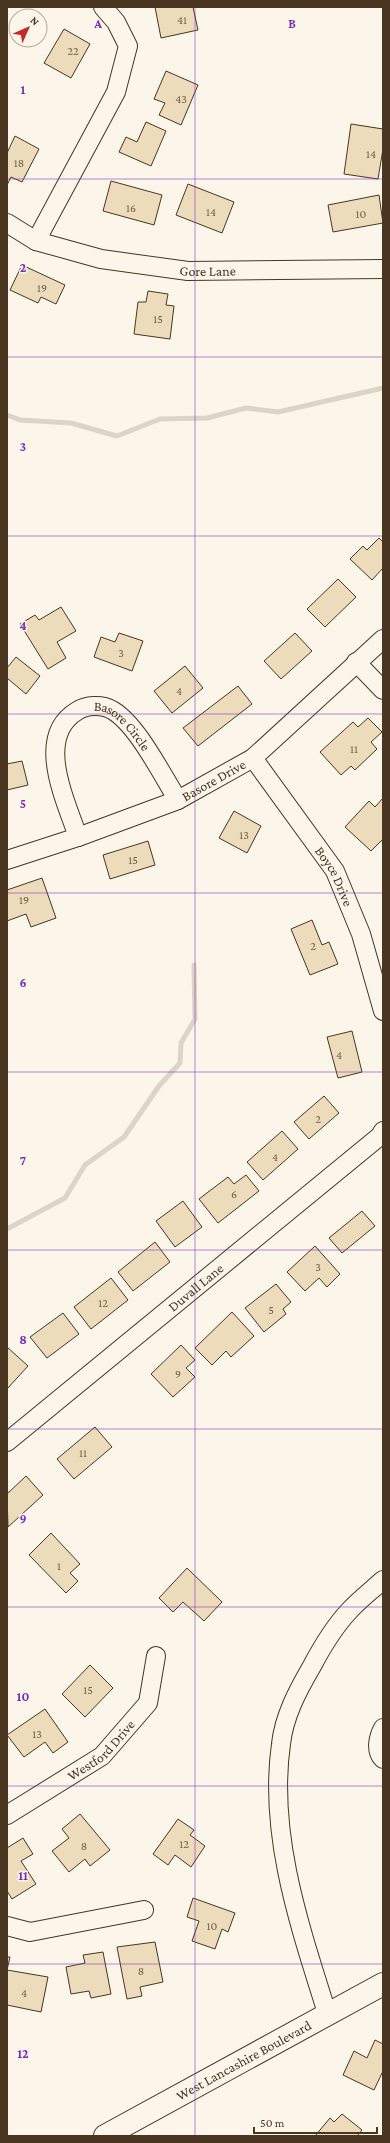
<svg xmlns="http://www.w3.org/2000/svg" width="390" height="2143" viewBox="0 0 390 2143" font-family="'Crimson Pro',serif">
	<rect width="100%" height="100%" fill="#fbf6e9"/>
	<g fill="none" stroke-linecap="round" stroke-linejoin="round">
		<path stroke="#dcd4c6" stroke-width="5" d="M7 415 20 420 71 423 117 436 160 419 207 418 246 408 278 412 383 388
			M7 1229 65 1198 85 1165 124 1137 159 1086 180 1063 181 1043 195 1019 194 965"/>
	</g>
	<path fill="#ecdcbc" stroke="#4a3520" d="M155 7H193L198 30 161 38Z
		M64 29 90 44 71 78 44 63Z
		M166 71 198 85 181 125 159 115 165 103 154 99Z
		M146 122 166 131 151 166 119 152 126 137 137 142Z
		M351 124 383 129V149L378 179 344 174Z
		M15 136 39 149 22 182 11 177 7 185V153Z
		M111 181 162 195 154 225 103 211Z
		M188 184 234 202 222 233 176 215Z
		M379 195 383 223 333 232 328 205Z
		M22 265 65 285 56 304 41 297 38 303 10 290Z
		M148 291 168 294 166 305 174 306 170 339 134 334 138 302H146Z
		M379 538 383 542V568L372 580 350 559 363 546 367 550Z
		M338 579 356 597 325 627 307 609Z
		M61 607 76 631 57 642 66 658 48 669 20 624 35 615 39 620Z
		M119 633 143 641 132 671 94 657 101 637 115 642Z
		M295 633 312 651 281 679 264 661Z
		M16 657 40 676 26 694 7 678V668Z
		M185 666 203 688 172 713 154 691Z
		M238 686 252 704 198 746 183 728Z
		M368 718 382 732 371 742 377 749 355 770 351 766 341 775 320 752 353 722 358 727Z
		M22 761 28 785 7 790V764Z
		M383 798V839L371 851 345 827 369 801 375 807Z
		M234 811 261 826 247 853 219 838Z
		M148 841 155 865 110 879 103 855Z
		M42 878 56 918 31 927 26 914 7 921V890Z
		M312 920 322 945 329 942 338 964 310 975 291 929Z
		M352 1031 362 1072 338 1078 327 1037Z
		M324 1096 339 1113 309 1139 294 1122Z
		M282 1131 298 1149 263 1180 247 1162Z
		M246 1175 259 1191 218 1223 199 1199 228 1177 234 1184Z
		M183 1201 202 1227 175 1247 156 1221Z
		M362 1211 375 1226 342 1253 329 1238Z
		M155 1242 170 1262 133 1291 118 1272Z
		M315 1246 340 1274 327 1287 319 1278 305 1291 287 1272Z
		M111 1278 128 1300 91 1329 74 1307Z
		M276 1284 291 1302 283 1309 286 1314 264 1332 245 1308Z
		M232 1312 254 1336 231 1357 226 1351 212 1365 195 1348Z
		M63 1313 79 1334 47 1358 30 1337Z
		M181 1345 195 1360 186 1368 195 1377 173 1397 151 1374Z
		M7 1347 28 1366 7 1389Z
		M95 1427 112 1447 74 1479 57 1459Z
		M26 1476 43 1495 8 1527 7 1494Z
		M51 1533 80 1564 70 1573 78 1581 66 1593 29 1555Z
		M187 1568 222 1602 204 1621 183 1602 173 1612 159 1598Z
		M90 1665 113 1688 85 1717 62 1694Z
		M45 1709 68 1742 53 1753 45 1742 24 1757 7 1735Z
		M80 1814 110 1850 90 1866 85 1859 69 1872 52 1851 69 1838 62 1829Z
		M178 1819 194 1830 190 1835 205 1846 191 1867 175 1855 168 1865 153 1854Z
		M23 1838 33 1854 21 1861 36 1884 12 1899 7 1891V1848Z
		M193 1898 235 1913 228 1932 222 1929 215 1949 192 1941 199 1921 187 1917Z
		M155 1942 163 1982 140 1987 142 1996 127 1999 117 1947Z
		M103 1952 111 1994 91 1998 89 1991 71 1994 66 1967 85 1963 83 1955Z
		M7 1957H10L7 1970 48 1977 41 2012 7 2005Z
		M375 2040 383 2044V2071L374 2090 343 2075 354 2051 367 2058Z
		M342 2114 362 2130 357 2136H315L330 2118 334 2122Z"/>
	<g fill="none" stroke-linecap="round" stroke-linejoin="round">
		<defs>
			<g id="minor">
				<path d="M7 223 36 241 116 92 128 46 116 22 103 7"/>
				<path id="s1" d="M36 241 101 259 188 271 383 269"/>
				<path d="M356 662 383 690"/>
				<path id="s2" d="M253 758 335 871 361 934 383 1011"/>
				<path id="s3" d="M78 837C66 801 34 737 77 711 86 705 102 704 112 710 137 724 162 775 178 800"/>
				<path id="s4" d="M7 860 78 837 178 800 253 758 383 639"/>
				<path id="s5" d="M7 1442 380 1136 383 1131"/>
				<path d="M383 1728C378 1737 375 1751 383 1759"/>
				<path id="s6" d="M7 1815 102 1756 148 1703 156 1656"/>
				<path d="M7 1926 30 1932 144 1910"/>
				<path d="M327 2013C300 1927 268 1835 281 1744 284 1716 298 1690 312 1666 322 1647 334 1627 349 1611 359 1600 372 1590 383 1580"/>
			</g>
			<g id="major">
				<path id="s7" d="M105 2136 383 1984"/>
			</g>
		</defs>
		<use href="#minor" stroke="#4a3520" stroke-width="20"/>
		<use href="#major" stroke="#4a3520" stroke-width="24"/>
		<use href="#minor" stroke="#fbf6e9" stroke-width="18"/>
		<use href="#major" stroke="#fbf6e9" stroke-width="22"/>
	</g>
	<path fill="none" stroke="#7b2cbf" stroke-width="1" stroke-opacity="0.55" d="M195 7V2136M7 179H383M7 357H383M7 536H383M7 714H383M7 893H383M7 1072H383M7 1250H383M7 1429H383M7 1607H383M7 1786H383M7 1964H383"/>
	<g text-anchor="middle" stroke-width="3" stroke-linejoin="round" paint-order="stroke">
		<g font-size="12" fill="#725f47">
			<text x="182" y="24">41</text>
			<text x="73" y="55">22</text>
			<text x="181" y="103">43</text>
			<text x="371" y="158">14</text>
			<text x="19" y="167">18</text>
			<text x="131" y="212">16</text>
			<text x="211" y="216">14</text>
			<text x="361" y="218">10</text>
			<text x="42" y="292">19</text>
			<text x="158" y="323">15</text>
			<text x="121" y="657">3</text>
			<text x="179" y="695">4</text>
			<text x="354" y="753">11</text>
			<text x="244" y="839">13</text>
			<text x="133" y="864">15</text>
			<text x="24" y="904">19</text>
			<text x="313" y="950">2</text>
			<text x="339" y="1059">4</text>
			<text x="318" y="1123">2</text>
			<text x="275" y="1161">4</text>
			<text x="234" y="1198">6</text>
			<text x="318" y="1271">3</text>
			<text x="103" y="1307">12</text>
			<text x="271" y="1314">5</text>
			<text x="178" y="1378">9</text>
			<text x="83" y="1457">11</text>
			<text x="59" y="1570">1</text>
			<text x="88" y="1694">15</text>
			<text x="37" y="1738">13</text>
			<text x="184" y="1848">12</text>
			<text x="84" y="1850">8</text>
			<text x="212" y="1930">10</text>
			<text x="141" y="1975">8</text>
			<text x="24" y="1997">4</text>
		</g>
		<g font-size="14" fill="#4a3520" stroke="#fbf6e9">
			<text dy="5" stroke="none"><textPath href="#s1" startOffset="175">Gore Lane</textPath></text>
			<text dy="5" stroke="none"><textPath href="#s3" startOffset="191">Basore Circle</textPath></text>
			<text dy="5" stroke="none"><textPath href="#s4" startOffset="222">Basore Drive</textPath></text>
			<text dy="5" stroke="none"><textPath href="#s2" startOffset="144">Boyce Drive</textPath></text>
			<text dy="5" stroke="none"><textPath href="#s5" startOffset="244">Duvall Lane</textPath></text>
			<text dy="5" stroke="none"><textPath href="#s6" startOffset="115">Westford Drive</textPath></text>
			<text dy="5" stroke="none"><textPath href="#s7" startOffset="158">West Lancashire Boulevard</textPath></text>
		</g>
	</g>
	<g font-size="13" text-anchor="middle" font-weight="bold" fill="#7b2cbf" stroke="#fbf6e9" stroke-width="3" stroke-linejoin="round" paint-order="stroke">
		<text x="98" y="28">A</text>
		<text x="292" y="28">B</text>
		<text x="23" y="94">1</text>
		<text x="23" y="272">2</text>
		<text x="23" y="451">3</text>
		<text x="23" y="630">4</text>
		<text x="23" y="808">5</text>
		<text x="23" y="987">6</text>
		<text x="23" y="1165">7</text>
		<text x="23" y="1344">8</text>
		<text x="23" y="1523">9</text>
		<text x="23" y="1701">10</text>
		<text x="23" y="1880">11</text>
		<text x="23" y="2058">12</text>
	</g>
	<rect width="390" height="2143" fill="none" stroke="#4a3520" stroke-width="16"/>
	<g transform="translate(28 28) rotate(45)"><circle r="19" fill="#fbf6e9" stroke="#b4a999"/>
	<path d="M0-3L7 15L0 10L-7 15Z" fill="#c62828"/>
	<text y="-6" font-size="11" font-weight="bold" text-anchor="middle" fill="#4a3520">N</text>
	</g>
	<path d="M254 2127v6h123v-6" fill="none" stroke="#4a3520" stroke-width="2"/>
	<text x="260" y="2127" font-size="12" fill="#4a3520" stroke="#fbf6e9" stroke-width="3" paint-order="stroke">50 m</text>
</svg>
